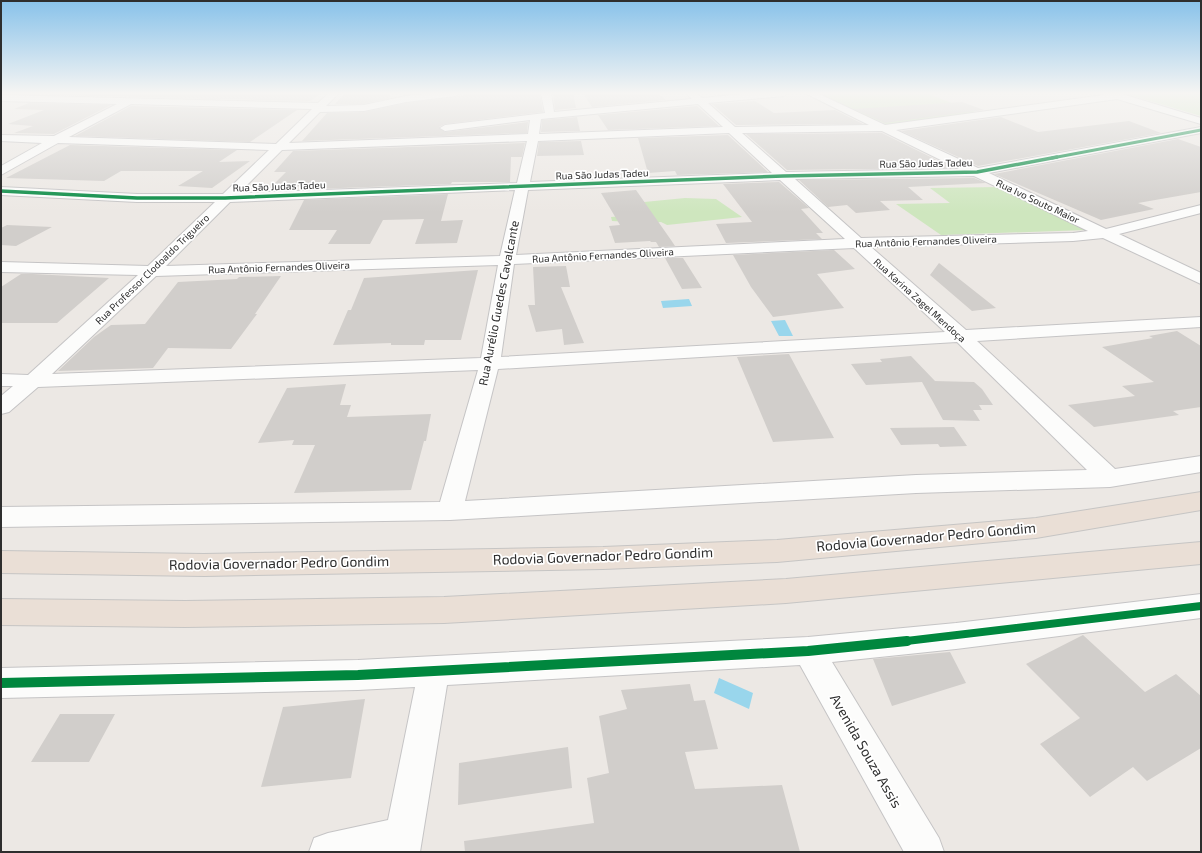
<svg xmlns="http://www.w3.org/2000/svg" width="1202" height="853" viewBox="0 0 1202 853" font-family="'Exo 2',sans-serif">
	<rect width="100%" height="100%" fill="#ece8e4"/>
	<path fill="#cee6be" d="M817 93H926L978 113 888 125Z
		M1123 93H1201V116Z
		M1000 187 1086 230 941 235 896 204 950 203 930 188Z
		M685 198 716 199 742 217 667 225 661 222 635 225 630 222 612 221 611 217 637 215 634 203Z"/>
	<path fill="#99d6ec" d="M689 299 692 306 663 308 661 301Z
		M785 320 793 336H779L771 321Z
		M719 678 753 693 749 709 714 693Z"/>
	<path fill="#d1cecb" d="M56 93H322L310 101 51 95Z
		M345 93H390V98L364 104H335Z
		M479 93H540L543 112 445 124 439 127 445 132 528 122 527 133 302 141 327 113 364 112 406 103Z
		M553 93H573L576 108 555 110Z
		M583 93H658L666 100 592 107Z
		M755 101 774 113 835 110 863 124 736 125 712 104Z
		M962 102 984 110 885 123 854 109Z
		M29 103 111 105 54 134 14 133 33 126 8 124 44 110 14 109Z
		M131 106 297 110 250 142 75 136Z
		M697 106 719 126 608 130 598 115Z
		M577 117 580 131 541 132 542 120Z
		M1001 117 1038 132 1129 121 1161 133 978 166 901 131Z
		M882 133 953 168 787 170 746 134Z
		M728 135 768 172 677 175 675 171 648 173 638 138Z
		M1178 139 1201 147V192L1138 203 1154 209 1101 220 994 174Z
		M581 141 584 155 537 156 539 142Z
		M525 143 522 157H511L510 182H452L451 184 313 189 315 186 271 187 286 172H274L293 151Z
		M70 145 237 150 219 162 250 161 212 188 178 186 203 171H121L104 181 6 178Z
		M974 178 986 183 908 187 923 200 880 201 890 210 856 213 847 205 828 207 799 180Z
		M779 182 809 208 801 209 823 233H816L822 239 726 243 716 224 752 222 723 184Z
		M636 190 671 240 675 246 659 247 656 242H651L650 241 615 243 609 226 620 225 601 193Z
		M448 194 441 221 463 220 457 243 415 244 424 219 383 220 370 244H328L337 230H289L304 200Z
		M7 225 52 227 16 246 1 245V228Z
		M834 250 855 269 817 274 844 308 773 317 751 287 733 255Z
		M665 258H683L702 288 682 289Z
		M939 263 996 308 972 311 930 275Z
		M566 266 570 287H561L584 343 564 345 562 329 536 332 528 305H535L533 267Z
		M478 270 461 340H425L424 345H391V343L333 345 348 310H351L364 278Z
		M21 274H33L109 278 57 323H1V287Z
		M281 276 255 314H257L231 349 168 348 153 368 58 371 94 337 111 325 145 324 178 282 237 279 239 277Z
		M1177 331 1201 346V407L1173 411 1179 415 1094 427 1068 405 1135 396 1122 386 1154 382 1102 347 1153 338 1149 336Z
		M789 354 834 438 773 442 737 357Z
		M911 356 935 381H933L974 382 982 389 993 405H979L982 410H973L980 421 943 420 922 382 866 385 851 364 882 362 880 359Z
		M346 384 340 405H351L347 417 431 414 426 441H424L411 490 294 493 315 445H292L294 440 258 443 287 388Z
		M954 427 967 446 940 447 938 444 901 445 890 428Z
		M1083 635 1145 692 1176 674 1201 696V748L1147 781 1133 767 1090 797 1040 744 1080 718 1026 664Z
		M950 652 966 683 892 706 873 659Z
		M690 684 694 701 705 700 718 749 685 752 695 789 782 785 800 852H465L464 841 594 823 587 778 609 773 599 716 627 709 621 690Z
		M365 699 351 778 261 787 283 707Z
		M60 714H115L89 762H31Z
		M568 747 572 788 458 805 459 763Z"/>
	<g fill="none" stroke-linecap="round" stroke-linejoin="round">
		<defs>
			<path id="minor" d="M329 93H339L326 106 364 105 406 96 432 93H460L455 96 406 102 364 111 320 112 289 143 528 134 530 120 445 131 440 128 445 125 545 113 541 93H551L554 112 692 99 686 93H696L702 98 754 93H789L784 96 708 103 735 127 869 125 805 93H817L885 125 1104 95 1102 93 1122 94 1201 118V124L1117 99 896 130 978 168 1201 127V133L989 173 1106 229 1201 205V213L1119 234 1201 273V284L1103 238 1073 241 871 247 966 330 1201 317V327L977 341 1115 469 1201 456V472L1110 487 916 493 450 520 1 527V507L440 502 478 370 38 387 9 412 1 414V396L13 386H1V374L28 375 138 275 1 272V262L148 266 215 202H137L1 195V187L137 194H223L269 150 58 143 1 175V166L42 143 1 141V135L54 136 117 104 1 101V95L318 103ZM131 104 312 109 276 144 69 137ZM698 104 723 127 539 134 541 119ZM882 131 959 169 786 172 742 133ZM729 133 772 173 530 182 538 141ZM527 141 517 183 239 193 282 150ZM974 176 1088 231 1073 233 861 238 795 179ZM780 180 845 239 516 255 528 190ZM515 190 500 256 166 266 230 202ZM854 248 945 332 501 357 514 264ZM498 265 481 358 52 374 156 276ZM957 342 1087 470 916 475 465 501 498 369Z
				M1201 594V618L956 649 832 662 939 838 944 852H904L800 665 447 685 420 852H309L314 838 328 833 388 820 415 687 358 690 1 698V668L358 660 808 637 956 623Z"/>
			<path id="highway" d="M1201 492V510L1036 538 777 562 603 569 204 576 1 573V551L204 554 603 547 777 540 1036 518Z
				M1201 542V564L786 603 444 623 185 627 1 625V599L185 601 444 597 786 579Z"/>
		</defs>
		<use href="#minor" stroke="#c5c4c5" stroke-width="2"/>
		<use href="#highway" stroke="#c6c5c4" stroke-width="2"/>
		<use href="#minor" fill="#fcfcfb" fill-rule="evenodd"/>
		<use href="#highway" fill="#eadfd6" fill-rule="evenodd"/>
		<defs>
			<path id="cycleway-far3" d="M1052 158 1201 130"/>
			<path id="cycleway-far2" d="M1 191 137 198H225L783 176 977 172 1057 157"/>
			<path id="cycleway-far1" d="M898 642 1201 606"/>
			<path id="cycleway" d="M1 683 358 675 808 651 907 641"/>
		</defs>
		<use href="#cycleway-far3" stroke="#fff" stroke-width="4"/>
		<use href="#cycleway-far2" stroke="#fff" stroke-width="5"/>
		<use href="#cycleway-far1" stroke="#fff" stroke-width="10"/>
		<use href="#cycleway" stroke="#fff" stroke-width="12"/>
		<use href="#cycleway-far3" stroke="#00873e" stroke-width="3"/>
		<use href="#cycleway-far2" stroke="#00873e" stroke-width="3.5"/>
		<use href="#cycleway-far1" stroke="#00873e" stroke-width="8"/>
		<use href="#cycleway" stroke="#00873e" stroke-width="10"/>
	</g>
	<linearGradient id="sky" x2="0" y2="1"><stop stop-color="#88c2ea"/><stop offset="0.44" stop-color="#f6f5f3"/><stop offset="1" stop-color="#f6f5f3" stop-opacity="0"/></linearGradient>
	<rect width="1202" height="212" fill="url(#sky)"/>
	<g text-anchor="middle" stroke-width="3.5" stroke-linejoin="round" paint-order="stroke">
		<g font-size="10" fill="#2e2e2e" stroke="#fff">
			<text transform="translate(926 163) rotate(-1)" y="4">Rua São Judas Tadeu</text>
			<text transform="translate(602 174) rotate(-2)" y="4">Rua São Judas Tadeu</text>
			<text transform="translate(279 186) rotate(-2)" y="4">Rua São Judas Tadeu</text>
			<text transform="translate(1038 201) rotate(25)" y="4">Rua Ivo Souto Maior</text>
			<text transform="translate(926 241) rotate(-2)" y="4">Rua Antônio Fernandes Oliveira</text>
			<text transform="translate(603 255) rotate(-3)" y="4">Rua Antônio Fernandes Oliveira</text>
			<text transform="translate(279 267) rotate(-2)" y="4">Rua Antônio Fernandes Oliveira</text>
			<text transform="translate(152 269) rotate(-44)" y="4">Rua Professor Clodoaldo Trigueiro</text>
			<text transform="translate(920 300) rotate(42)" y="4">Rua Karina Zagel Mendoça</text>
		</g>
		<g font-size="12" fill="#2e2e2e" stroke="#fff">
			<text transform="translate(499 303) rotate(-79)" y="4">Rua Aurélio Guedes Cavalcante</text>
		</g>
		<g font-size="14" fill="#2e2e2e" stroke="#fff">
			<text transform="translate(926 537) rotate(-5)" y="5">Rodovia Governador Pedro Gondim</text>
			<text transform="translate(603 556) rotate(-2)" y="5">Rodovia Governador Pedro Gondim</text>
			<text transform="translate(279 563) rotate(-1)" y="5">Rodovia Governador Pedro Gondim</text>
			<text transform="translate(866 751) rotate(60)" y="5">Avenida Souza Assis</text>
		</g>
	</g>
	<rect width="1202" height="853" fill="none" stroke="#2e2e2e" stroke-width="4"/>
</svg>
